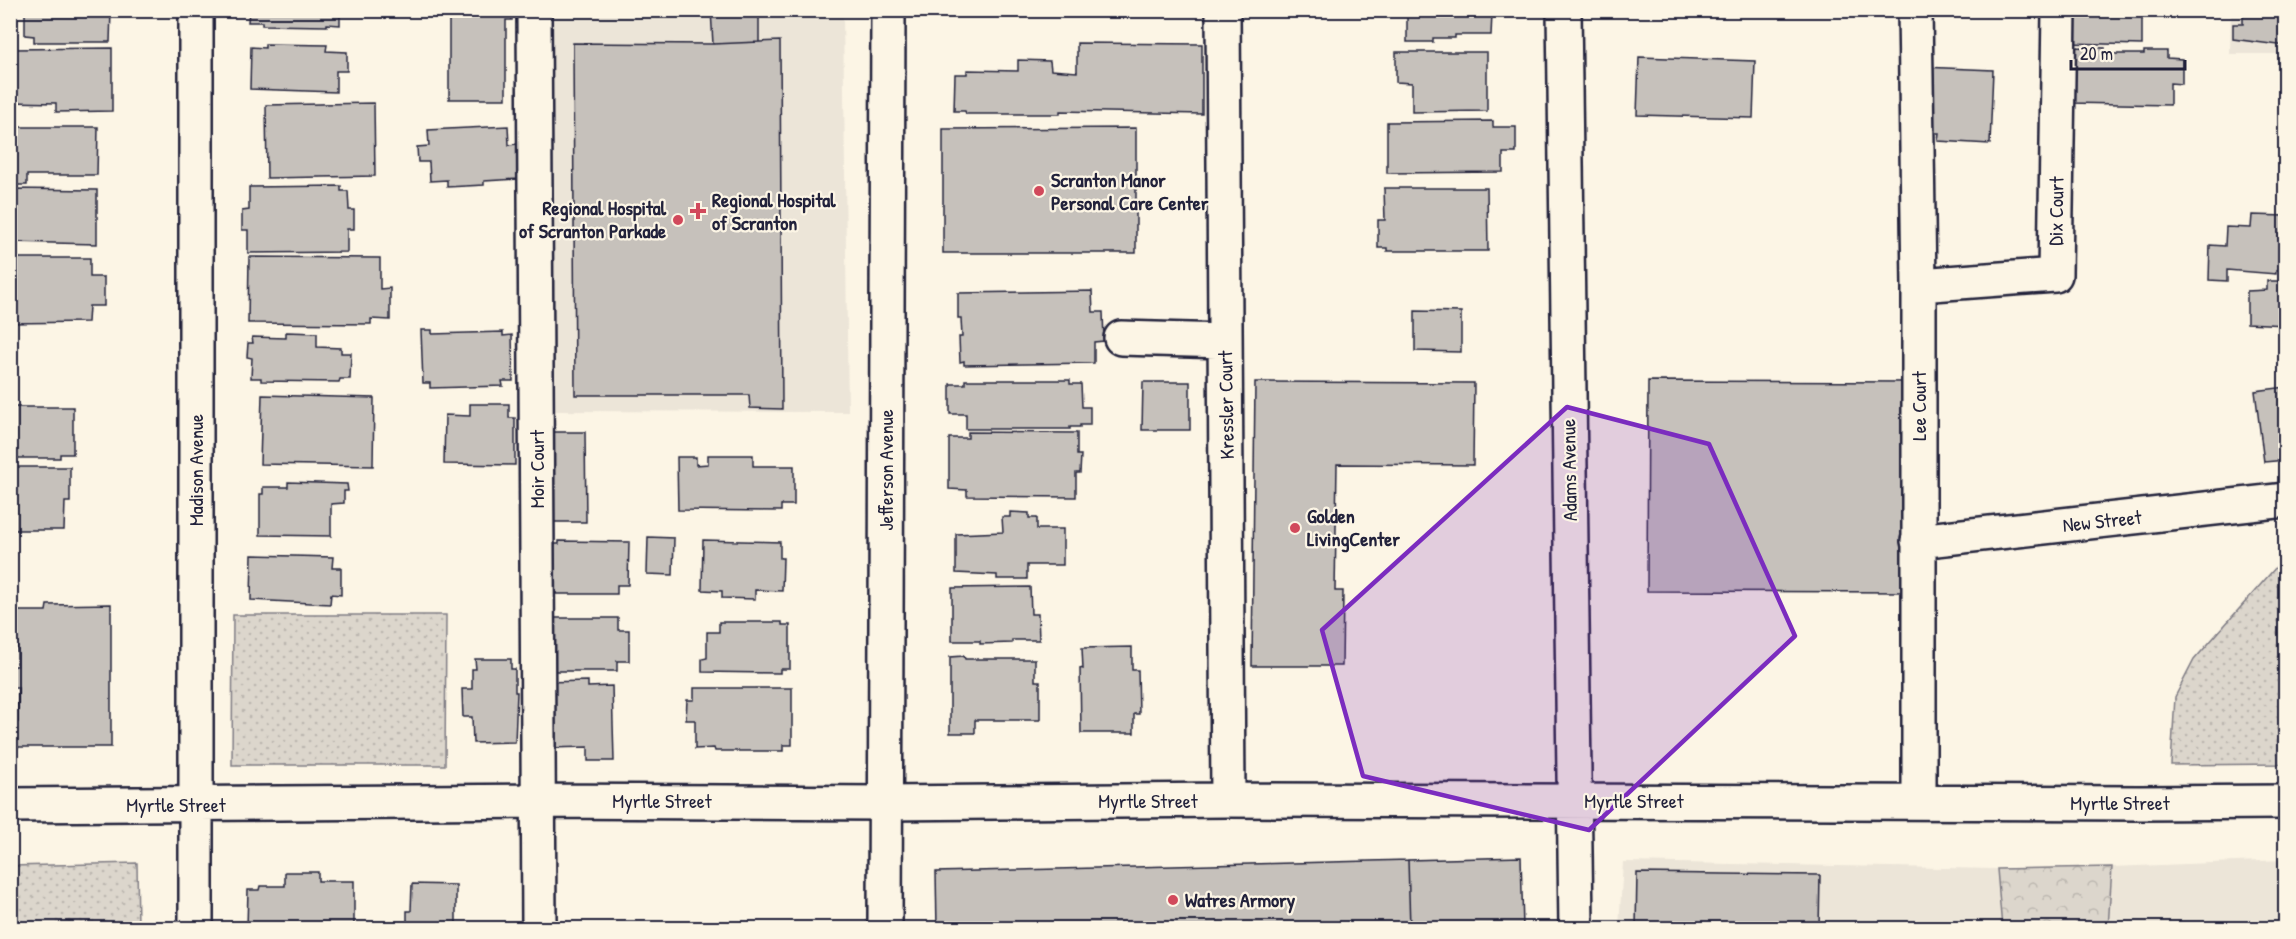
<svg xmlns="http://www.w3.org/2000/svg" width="2296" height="939" viewBox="0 0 2296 939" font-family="'Patrick Hand',sans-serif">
	<defs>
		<pattern id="grass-dots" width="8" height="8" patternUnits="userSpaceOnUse" patternTransform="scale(1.5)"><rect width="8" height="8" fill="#dcd6cc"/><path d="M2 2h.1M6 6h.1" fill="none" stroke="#bcb7b0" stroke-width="1.8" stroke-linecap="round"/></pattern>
		<pattern id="forest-crowns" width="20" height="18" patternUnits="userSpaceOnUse" patternTransform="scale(1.5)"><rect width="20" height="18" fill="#dcd6cc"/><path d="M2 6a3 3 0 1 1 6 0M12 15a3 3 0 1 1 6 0" fill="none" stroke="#bcb7b0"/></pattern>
	</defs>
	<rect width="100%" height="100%" fill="#fcf5e5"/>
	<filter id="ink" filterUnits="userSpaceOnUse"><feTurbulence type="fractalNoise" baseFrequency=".0167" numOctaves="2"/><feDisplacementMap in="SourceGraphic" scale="12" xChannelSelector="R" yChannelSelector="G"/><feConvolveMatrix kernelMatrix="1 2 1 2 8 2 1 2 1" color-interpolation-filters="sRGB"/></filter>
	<g filter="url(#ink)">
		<path fill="#ece5d8" d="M549 11H843L848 412 553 411Z
			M2231 11H2285V54H2230Z
			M2285 860V928H2108L2112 867Z
			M1623 862 1997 869 2002 928H1619Z"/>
		<path fill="url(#grass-dots)" stroke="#7f7c84" stroke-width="1.5" d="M2285 557V764L2171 765 2175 697 2194 660Z
			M233 615H446L445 765H232Z
			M137 863 138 928H13L11 866Z"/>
		<path fill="url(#forest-crowns)" stroke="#7f7c84" stroke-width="1.5" d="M2112 867 2108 928H2002L1997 869Z"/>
		<path fill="#c6c1bb" stroke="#22223b" stroke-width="1.5" d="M25 10H111L110 42H34V36L25 35Z
			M249 10H356V15L340 14V25L327 24V26L262 25V22H248Z
			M471 10H512V20H506V99H449V17H471Z
			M711 10H759V42L713 44Z
			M1407 10H1499V14H1492L1491 35H1455V38H1433V42H1407Z
			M2067 10H2142V45L2067 43Z
			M2243 10H2286V46L2233 39V24H2243Z
			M780 41 782 409 750 408 749 395H575L573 43 713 44Z
			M1077 43 1202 44V114L1060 111V114H966L965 111H954L955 74H967V70L1018 71V60L1050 61 1051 70 1077 72Z
			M265 44 327 45 326 51 347 52V71H336V92L250 89 251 47 265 48Z
			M2071 47 2105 48 2104 54H2144V51H2167V58L2182 59V84L2170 83V105L2070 103Z
			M112 48V111L56 112V103L10 102V49Z
			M1396 52H1487V111L1412 112V83L1396 82Z
			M1639 57 1755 61 1753 118 1637 115Z
			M1922 67 1993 70 1990 144 1938 141 1939 133H1919Z
			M374 103 375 176 267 178 266 105Z
			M1493 121V127H1516V153H1503V172L1387 173V122Z
			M508 126 509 145 517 144 519 179 484 181V185L447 187V180L430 181 429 162H418L417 147 429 146 428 130Z
			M10 127H98L97 175H27V185H10Z
			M1136 128V253H943V129Z
			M341 186V191H348L349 210H354V229H347V252L248 253V230H242V211L249 210V187Z
			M1384 188H1487L1488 251H1387V248H1378V220H1385Z
			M10 189 97 190V244L10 242Z
			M2252 215 2285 216 2286 270H2276V274L2227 270V281L2209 280 2210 245 2225 246 2226 227 2251 228Z
			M249 257 380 258V289L390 288V320L371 319V324L248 323Z
			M10 258H90V277H104V306H89L88 322 10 323Z
			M2267 281H2286V325L2247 323V291L2267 290Z
			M1092 291 1093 312H1103L1104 341 1094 342V363L964 365V361L960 362 959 337H962L961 318H958V293Z
			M1415 311 1461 312V352L1415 351Z
			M421 330H432V334L503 332V336L512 335 513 381H502L503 386 430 388V383H423Z
			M286 332 317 333V347L341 348V353H351L350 379H340L339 382 261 381V378H251L252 358 247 357 248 343H253L252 337 286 338Z
			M965 380H1070V384H1081L1082 407H1090V425H1080V427H1070V429H966V414H950V384H965Z
			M1648 381 1911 382 1910 592 1647 591Z
			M1143 382H1190V430H1142Z
			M1255 382 1474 383 1473 465 1337 464 1335 591H1343L1342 666H1252Z
			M2286 387V460L2264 462 2255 391Z
			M262 395 374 398 373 466 260 464Z
			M470 404H509V418H515V465L444 464 445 415 470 416Z
			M10 407H73V454H60V458H10Z
			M551 432H585L586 522H551Z
			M968 432 1077 433V455H1081L1080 473H1076V497L967 496V490L949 489V438H968Z
			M708 455H753V466H794V505H781V511L678 510 677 457H696V465L708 464Z
			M16 467H70V502H65L64 530H10V487H16Z
			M288 482 347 484 348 491H344V503L331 504V536L260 535V494H263V487H288Z
			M1010 512 1029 513V518H1037V529H1063V565H1027V579H997V575L956 573V534L1003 532 1002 517H1010Z
			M648 537 674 538 673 575 647 574Z
			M703 540 780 542V558H783L782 591 755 590V599L722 598V591L702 590Z
			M559 541 629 542 628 585H617V594H556V591L546 592V544H559Z
			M252 555 333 557 332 568H341V595L331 594 330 604 251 600Z
			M1030 587 1031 614H1038L1039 640H1012V643L980 644V641H952V588Z
			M111 604V747H17V743L10 742V722H18V688H10V666H17V611H46L47 605Z
			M556 618H618V630H629V661H617V671H545V620Z
			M719 622H782V625H790V669H780V673L702 672V659L707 658V632H719Z
			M1132 647V670H1138L1139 714H1134V733H1081L1080 668 1083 669 1082 648Z
			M964 656 965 659H1035V681H1040V720H975V733H950V657Z
			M475 659H511V669H515V692H517L515 742 473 743 472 717H463L462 689H472V669H476Z
			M588 681V687L612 686 614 761H588V747L546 748 544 682Z
			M694 688H792V745H783V751H715L714 748 695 749V720H686L687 700H694Z
			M1521 857 1523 928H1410L1408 860Z
			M1408 860 1410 928H937L936 872Z
			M285 872H318V881H354V928H247L248 890H259L260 886H285Z
			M1637 873 1820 875 1819 928H1636Z
			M412 884 456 885V928H407V911H411Z"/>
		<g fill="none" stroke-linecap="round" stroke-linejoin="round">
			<defs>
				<path id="minor" d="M196 10V928
					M534 10 539 928
					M1223 10 1228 800
					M1564 10 1576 928
					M1915 10 1919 285V802
					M1919 285 2055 275 2059 10
					M1121 338 1225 341
					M1918 541 2286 500
					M10 805 540 801 884 803 1228 800 2140 803 2286 802"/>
				<path id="major" d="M885 928 888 10"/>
			</defs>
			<use href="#minor" stroke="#22223b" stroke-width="38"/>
			<use href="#major" stroke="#22223b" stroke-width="38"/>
			<use href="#minor" stroke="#fcf5e5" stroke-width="33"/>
			<use href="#major" stroke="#fcf5e5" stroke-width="33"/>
		</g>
	</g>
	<path fill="#7b2cbf" fill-opacity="0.2" stroke="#7b2cbf" stroke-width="4.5" stroke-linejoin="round" d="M1567 407 1709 444 1795 636 1589 830 1363 776 1322 630Z"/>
	<g fill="#d1495b" stroke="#fcf5e5" stroke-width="2">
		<circle cx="1039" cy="191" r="6"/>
		<path d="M695 202h6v6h6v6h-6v6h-6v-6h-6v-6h6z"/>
		<circle cx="678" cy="220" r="6"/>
		<circle cx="1295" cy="528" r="6"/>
		<circle cx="1173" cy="900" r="6"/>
	</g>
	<g text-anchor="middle" stroke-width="4.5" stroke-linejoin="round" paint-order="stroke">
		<g font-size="20" font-weight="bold" fill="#22223b" stroke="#fcf5e5" text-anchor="start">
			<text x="1051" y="187">Scranton Manor<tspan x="1051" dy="23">Personal Care Center</tspan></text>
			<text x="712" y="207">Regional Hospital<tspan x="712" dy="23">of Scranton</tspan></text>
			<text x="666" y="215" text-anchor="end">Regional Hospital<tspan x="666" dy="23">of Scranton Parkade</tspan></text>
			<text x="1307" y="523">Golden<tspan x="1307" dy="23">LivingCenter</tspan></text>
			<text x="1185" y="907">Watres Armory</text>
		</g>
		<g font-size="20" fill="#22223b" stroke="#fcf5e5">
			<text transform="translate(2056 211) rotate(-89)" y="7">Dix Court</text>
			<text transform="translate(1226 405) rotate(-91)" y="7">Kressler Court</text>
			<text transform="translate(1919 406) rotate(-90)" y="7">Lee Court</text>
			<text transform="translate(537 469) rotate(-90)" y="7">Moir Court</text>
			<text transform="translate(196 470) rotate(-90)" y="7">Madison Avenue</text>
			<text transform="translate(886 470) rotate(-90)" y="7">Jefferson Avenue</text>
			<text transform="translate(1569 470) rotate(-91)" y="7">Adams Avenue</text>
			<text transform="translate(2102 521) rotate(-6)" y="7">New Street</text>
			<text x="662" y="808">Myrtle Street</text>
			<text x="1148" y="808">Myrtle Street</text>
			<text x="1634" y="808">Myrtle Street</text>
			<text x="2120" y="810">Myrtle Street</text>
			<text x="176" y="812">Myrtle Street</text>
		</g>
	</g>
	<rect width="2296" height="939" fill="none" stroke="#fcf5e5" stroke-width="36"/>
	<rect x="18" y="18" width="2260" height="903" fill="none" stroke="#22223b" stroke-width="2" filter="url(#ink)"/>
	<path d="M2071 60v9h114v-9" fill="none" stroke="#22223b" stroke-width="3"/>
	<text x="2080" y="60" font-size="18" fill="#22223b" stroke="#fcf5e5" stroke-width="4.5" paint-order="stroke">20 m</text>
</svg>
